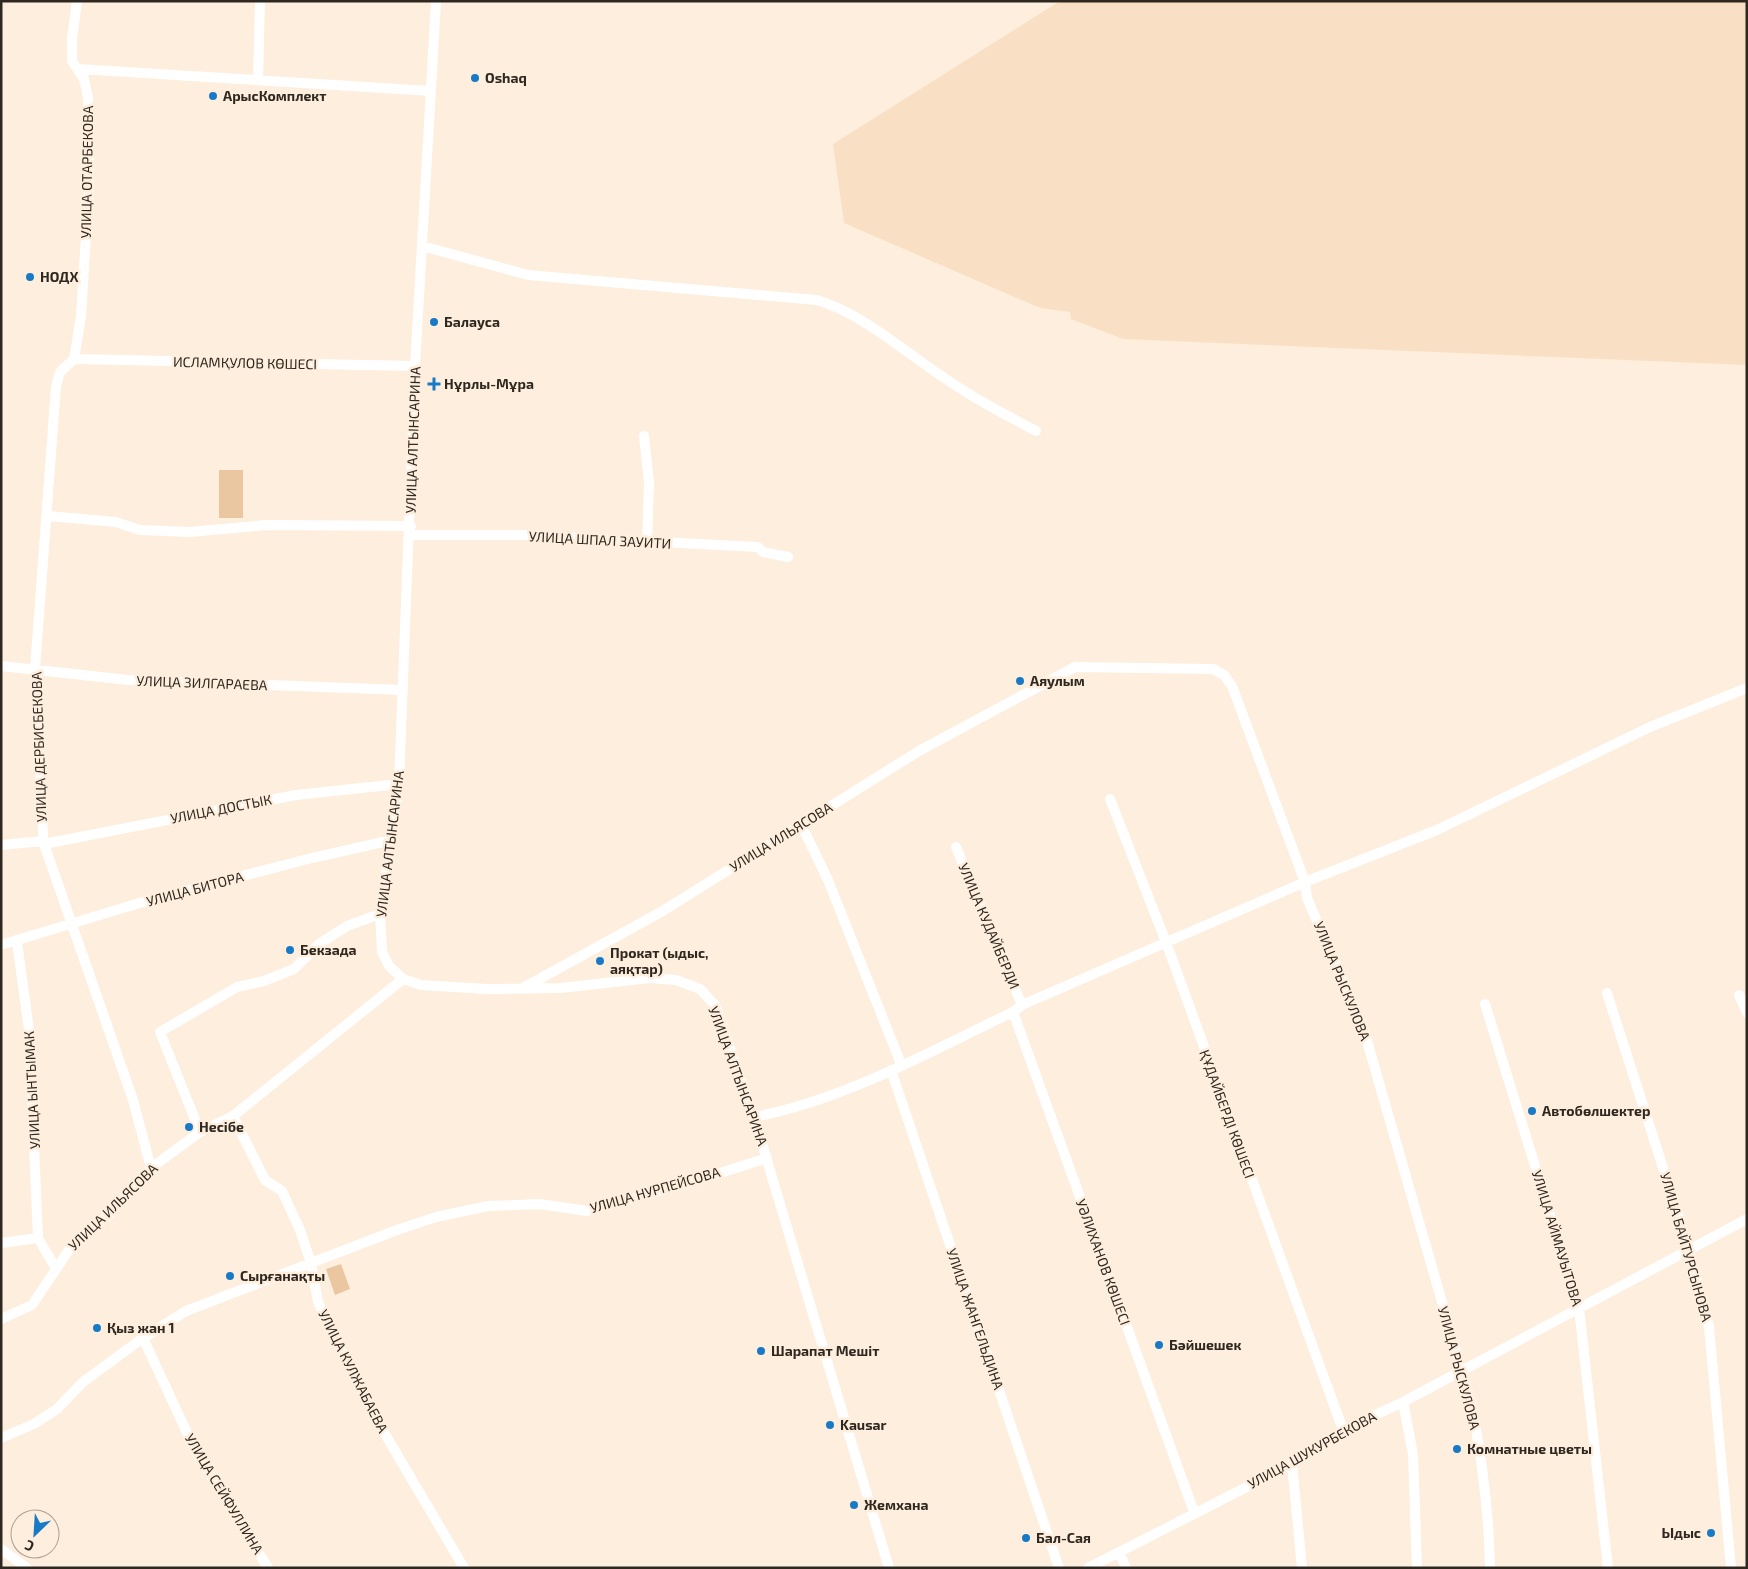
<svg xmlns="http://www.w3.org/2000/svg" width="1748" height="1569" viewBox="0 0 1748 1569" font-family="'Exo 2',sans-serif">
	<rect width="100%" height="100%" fill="#feeedd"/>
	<path fill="#f9e0c4" d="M1060 1H1747V365L1123 339 1071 319 1070 312 1040 308 844 223 833 144Z"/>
	<path fill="#eac7a0" d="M219 470H243V518H219Z
		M341 1264 350 1289 335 1295 326 1269Z"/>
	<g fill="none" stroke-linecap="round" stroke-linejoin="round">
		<path stroke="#fff" stroke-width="10" d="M77 1 72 39V61L84 79 88 98 89 187 81 316 74 359 60 372 56 386 35 669 43 834 44 844 133 1100 151 1168
			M436 1 415 366 399 784 380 914 382 952 389 966 403 979 421 985 487 989 561 988 650 978 676 980 700 989 715 1005 754 1117 889 1568
			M79 69 431 91
			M258 79 260 1
			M422 246 528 275 817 300C865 315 902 350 943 377 973 398 1004 414 1036 431
			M74 359 415 366
			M644 436 649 483 647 543
			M48 516 116 522 140 530 190 532 266 525 411 526
			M410 535H524L758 547 763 552 788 557
			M1 666 128 680 403 690
			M1110 799 1166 942 1343 1430
			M801 824 828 880 901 1064
			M44 844 296 795 399 784
			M1 845 43 841
			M956 847 1022 1005
			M17 942 29 1030 38 1238
			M1 945 146 901 312 858 392 840
			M523 988 661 912 919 751 1075 667 1213 669 1224 675 1232 686 1305 882 1307 898 1363 1027 1471 1403C1482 1458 1489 1512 1490 1568
			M1607 993 1689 1249 1709 1327 1731 1568
			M1739 995 1747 1013
			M1485 1004 1579 1308 1608 1568
			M1013 1012 1194 1512
			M891 1070 1059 1568
			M233 1116 265 1180 282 1191 300 1230 311 1263 318 1302 351 1370 385 1434 464 1568
			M754 1117C845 1100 930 1051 1013 1012L1022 1005 1305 882 1437 830 1650 727 1747 688
			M200 1132 160 1032 237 987 264 981 294 969 319 944 347 926 380 914
			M1 1243 38 1238 55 1267
			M1 1319 32 1305 75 1241 108 1216 151 1168 200 1132 233 1116 403 979
			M143 1338 196 1452 268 1568
			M1403 1402 1413 1454 1417 1568
			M1 1438 34 1424 57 1409 83 1382 143 1338 186 1311 397 1230 436 1217 488 1206 540 1204 587 1211 689 1183 767 1158
			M1292 1464 1302 1568
			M1 1549 27 1568
			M1119 1552 1126 1568
			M1088 1568 1292 1464 1343 1430 1403 1402 1747 1219"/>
	</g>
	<g fill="#187ac6" stroke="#feeedd" stroke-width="2">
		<circle cx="475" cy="78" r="5"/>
		<circle cx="213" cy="96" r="5"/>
		<circle cx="30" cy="277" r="5"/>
		<circle cx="434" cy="322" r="5"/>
		<path d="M431.5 376.5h5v5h5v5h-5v5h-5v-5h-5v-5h5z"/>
		<circle cx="1020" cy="681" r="5"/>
		<circle cx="290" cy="950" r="5"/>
		<circle cx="600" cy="961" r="5"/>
		<circle cx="1532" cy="1111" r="5"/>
		<circle cx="189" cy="1127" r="5"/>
		<circle cx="230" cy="1276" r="5"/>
		<circle cx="97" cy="1328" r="5"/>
		<circle cx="1159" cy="1345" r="5"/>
		<circle cx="761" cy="1351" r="5"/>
		<circle cx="830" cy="1425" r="5"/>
		<circle cx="1457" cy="1449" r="5"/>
		<circle cx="854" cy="1505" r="5"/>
		<circle cx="1711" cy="1533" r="5"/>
		<circle cx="1026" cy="1538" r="5"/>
	</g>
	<g text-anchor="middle" stroke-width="5" stroke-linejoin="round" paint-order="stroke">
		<g font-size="14" font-weight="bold" fill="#2f2820" stroke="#feeedd" text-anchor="start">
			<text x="485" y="83">Oshaq</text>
			<text x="223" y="101">АрысКомплект</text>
			<text x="40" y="282">НОДХ</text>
			<text x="444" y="327">Балауса</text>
			<text x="444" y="389">Нұрлы-Мұра</text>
			<text x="1030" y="686">Аяулым</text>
			<text x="300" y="955">Бекзада</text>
			<text x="610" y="958">Прокат (ыдыс,<tspan x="610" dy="16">аяқтар)</tspan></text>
			<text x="1542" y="1116">Автобөлшектер</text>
			<text x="199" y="1132">Несібе</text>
			<text x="240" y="1281">Сырғанақты</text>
			<text x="107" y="1333">Қыз жан 1</text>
			<text x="1169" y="1350">Бәйшешек</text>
			<text x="771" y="1356">Шарапат Мешіт</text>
			<text x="840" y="1430">Kausar</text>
			<text x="1467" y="1454">Комнатные цветы</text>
			<text x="864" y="1510">Жемхана</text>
			<text x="1701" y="1538" text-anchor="end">Ыдыс</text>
			<text x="1036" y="1543">Бал-Сая</text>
		</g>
		<g font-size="14" fill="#2f2820" stroke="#feeedd">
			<text transform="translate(87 172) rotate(-89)" y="5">УЛИЦА ОТАРБЕКОВА</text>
			<text transform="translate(245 363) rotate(1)" y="5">ИСЛАМҚУЛОВ КӨШЕСІ</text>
			<text transform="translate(413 440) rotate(-88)" y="5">УЛИЦА АЛТЫНСАРИНА</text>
			<text transform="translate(600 540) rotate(3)" y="5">УЛИЦА ШПАЛ ЗАУИТИ</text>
			<text transform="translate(202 683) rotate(2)" y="5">УЛИЦА ЗИЛГАРАЕВА</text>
			<text transform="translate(39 747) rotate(-92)" y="5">УЛИЦА ДЕРБИСБЕКОВА</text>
			<text transform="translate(221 809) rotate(-11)" y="5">УЛИЦА ДОСТЫК</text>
			<text transform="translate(781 837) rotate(-32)" y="5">УЛИЦА ИЛЬЯСОВА</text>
			<text transform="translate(390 844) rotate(-83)" y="5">УЛИЦА АЛТЫНСАРИНА</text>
			<text transform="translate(195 889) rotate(-15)" y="5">УЛИЦА БИТОРА</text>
			<text transform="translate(989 926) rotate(67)" y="5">УЛИЦА КУДАЙБЕРДИ</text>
			<text transform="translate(1342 981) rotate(68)" y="5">УЛИЦА РЫСКУЛОВА</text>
			<text transform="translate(738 1076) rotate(70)" y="5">УЛИЦА АЛТЫНСАРИНА</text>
			<text transform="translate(32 1090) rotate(-93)" y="5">УЛИЦА ЫНТЫМАК</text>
			<text transform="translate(1227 1114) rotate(70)" y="5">ҚҰДАЙБЕРДІ КӨШЕСІ</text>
			<text transform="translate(655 1190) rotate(-16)" y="5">УЛИЦА НУРПЕЙСОВА</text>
			<text transform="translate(113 1207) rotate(-44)" y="5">УЛИЦА ИЛЬЯСОВА</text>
			<text transform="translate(1557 1238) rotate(73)" y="5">УЛИЦА АЙМАУЫТОВА</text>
			<text transform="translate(1686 1247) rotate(74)" y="5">УЛИЦА БАЙТУРСЫНОВА</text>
			<text transform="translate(1103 1262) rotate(70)" y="5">УӘЛИХАНОВ КӨШЕСІ</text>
			<text transform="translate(975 1319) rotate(71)" y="5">УЛИЦА ЖАНГЕЛЬДИНА</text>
			<text transform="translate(1459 1368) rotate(75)" y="5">УЛИЦА РЫСКУЛОВА</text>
			<text transform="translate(353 1371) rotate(63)" y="5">УЛИЦА КУЛЖАБАЕВА</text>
			<text transform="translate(1312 1450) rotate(-29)" y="5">УЛИЦА ШУКУРБЕКОВА</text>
			<text transform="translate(224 1494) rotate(59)" y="5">УЛИЦА СЕЙФУЛЛИНА</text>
		</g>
	</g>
	<rect width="1748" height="1569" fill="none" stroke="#2f2820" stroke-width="5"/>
	<g transform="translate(35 1534) rotate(205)"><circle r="24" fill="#feeedd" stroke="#ab9f91"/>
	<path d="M0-4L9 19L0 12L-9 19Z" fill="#187ac6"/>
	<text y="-8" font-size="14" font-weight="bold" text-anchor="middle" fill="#2f2820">С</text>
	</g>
</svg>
